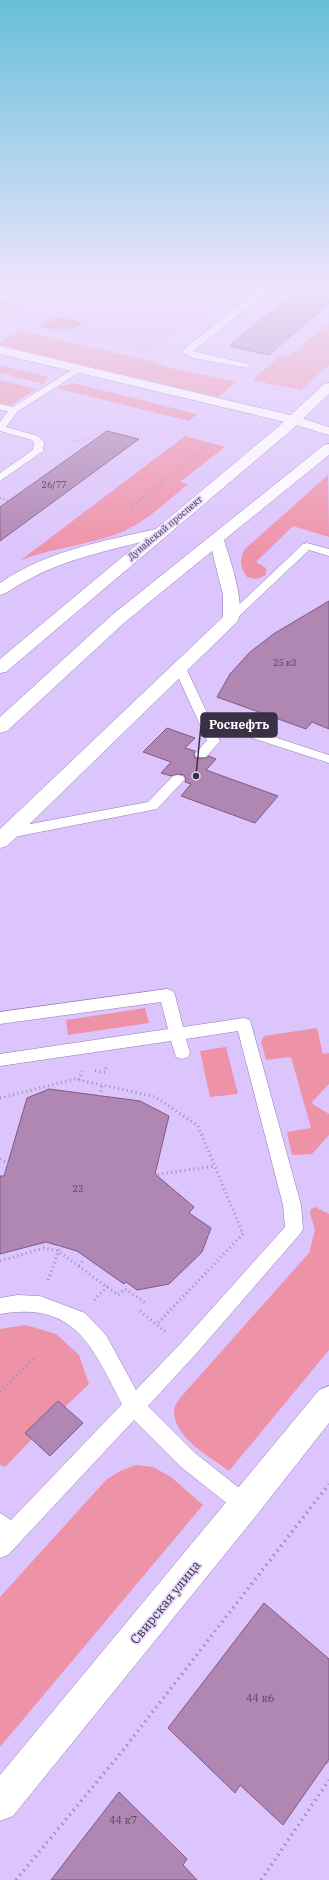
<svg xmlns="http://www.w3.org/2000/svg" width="329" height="1880" viewBox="0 0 329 1880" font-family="'IBM Plex Serif',serif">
	<rect width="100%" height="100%" fill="#dcc4fc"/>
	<path fill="#d2b7f5" d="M0 291H230L151 354 0 320Z"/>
	<path fill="#ee92a8" d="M0 299 20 304 0 316Z
		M329 323V365L301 390 252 380 280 356 288 357Z
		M20 330 146 360 167 367 236 382 218 397 0 345V343Z
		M0 365 48 377 43 384 0 373Z
		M0 380 36 389 10 406 0 403Z
		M73 383 197 414 189 421 56 388Z
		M185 436 225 447 180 482 188 484C166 502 144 524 117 534 86 545 52 548 21 560Z
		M328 475 329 537 293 526 256 562 266 568V575L257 579 247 577C240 568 239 559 245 549Z
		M145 1008 149 1023 68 1035 66 1020Z
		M317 1028 323 1054 329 1053V1084L311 1103 329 1114V1135L312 1154 292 1155 287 1132 311 1128 291 1057 266 1060 261 1042 264 1036Z
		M226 1047 238 1094 210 1097 200 1051Z
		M315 1207 329 1214V1350L229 1471C210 1457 172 1437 174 1409 175 1405 178 1401 180 1398L309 1253 315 1230 310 1213 311 1209Z
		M26 1325 56 1334 79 1355 89 1384 65 1407 58 1401 26 1433 32 1439 5 1467 0 1465V1329Z
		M136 1465 153 1467 171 1477 203 1505 0 1747V1597L106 1480 120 1471Z"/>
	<path fill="#d0738b" d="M55 317 75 320 82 324C76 332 49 328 39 327Z"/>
	<path fill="#b086b3" stroke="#805983" d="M296 291H329V303L269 355 229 346Z
		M107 431 139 439 0 541V507Z
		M329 601V729L312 722 306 729 217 697 230 674 250 652 275 633Z
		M167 728 195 738 185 748 195 751 194 754 195 758H206L209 756 216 759 206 770 278 796 255 823 181 796 191 784 185 782 186 779 184 775 178 774 171 776 161 773 171 762 143 752Z
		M49 1089 140 1101 169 1116 155 1174 194 1207 189 1213 211 1228 202 1252 169 1284 137 1290 126 1282 124 1284 77 1251 46 1242 0 1254V1176H4L27 1098Z
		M58 1401 83 1423 50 1456 25 1433Z
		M264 1603 329 1659V1759L283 1825 240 1785 235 1793 168 1728Z
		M119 1792 187 1859 183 1865 197 1880H51Z"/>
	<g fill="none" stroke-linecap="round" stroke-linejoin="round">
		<defs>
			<path id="service" d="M258 291H268L193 351 249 364V368L193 358 184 353V349Z
				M78 366 81 367V371L17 412 6 427 38 436 44 442 43 451 0 481V473L33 450 34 443 32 440 0 431V422L8 411 0 410V404L13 407Z
				M307 543 329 549V556L309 550 235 620H227L225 618 227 616 303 544Z
				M180 664 186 668 208 715 329 755V763L213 725 220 741 206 757H196L195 754 207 740 174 668Z
				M178 775 183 776 185 779 157 809 9 838 4 836 2 833 4 830 9 828 148 802 173 776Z
				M167 989 173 991 175 995 183 1027 244 1018 250 1020 301 1205 303 1229 300 1234 195 1355 148 1406 195 1453 252 1498 256 1505 252 1512 245 1516 238 1512 181 1467 134 1420 8 1555 0 1558V1513L11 1520 122 1404C92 1347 76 1301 0 1314V1298L17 1295 40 1296 85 1313 106 1335 136 1390 181 1343 285 1227 283 1205 238 1031 186 1039 190 1053 188 1057 182 1059 176 1057 171 1041 0 1066V1054L168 1029 161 1002 0 1024V1012Z"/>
			<path id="minor" d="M329 1386V1423L256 1516 13 1816 0 1821V1775L319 1390Z"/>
			<path id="tertiary" d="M0 346 298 417 329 427V435L289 423 0 354Z
				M160 528 165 530 168 533 165 536C108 551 56 559 6 593L0 595V583C48 550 105 541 160 528Z"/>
			<path id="secondary" d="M329 383V394L288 433 6 672 0 673V659L278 427 324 384Z
				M329 444V455L224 540C229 557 247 607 237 622L7 846 0 848V829L223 617V595L212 551 124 623 7 731 0 733V717L112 615 324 445Z"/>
		</defs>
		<use href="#service" stroke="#937cb0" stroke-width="1"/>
		<use href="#minor" stroke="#937cb0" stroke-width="1"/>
		<use href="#tertiary" stroke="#937cb0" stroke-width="1"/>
		<use href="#secondary" stroke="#937cb0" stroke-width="1"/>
		<path stroke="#9f8db8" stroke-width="1.5" stroke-dasharray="0.5 2" stroke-linecap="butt" d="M149 356 167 354
			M255 383 291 392
			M67 441 95 439
			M162 482 214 440"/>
		<path stroke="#9f8db8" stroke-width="2" stroke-dasharray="1 2.5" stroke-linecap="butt" d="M0 498 9 501
			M130 508 163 481"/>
		<path stroke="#9f8db8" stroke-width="3" stroke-dasharray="1 3.5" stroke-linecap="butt" d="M95 1071 105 1072 106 1067
			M79 1080 82 1071
			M100 1096 102 1085
			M0 1098 75 1079 156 1097 198 1126 243 1234 156 1325
			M0 1159 14 1167
			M140 1177 215 1166
			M0 1261 44 1248 58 1251 118 1295 125 1289 147 1304
			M79 1266 83 1261
			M48 1280 61 1245
			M94 1300 110 1284
			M140 1311 167 1333
			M0 1391 34 1358"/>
		<path stroke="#9f8db8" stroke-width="3.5" stroke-dasharray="1.5 4.5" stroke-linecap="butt" d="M327 1762 329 1763
			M16 1880 124 1749 329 1484
			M261 1880 329 1780"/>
		<use href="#service" fill="#fff" fill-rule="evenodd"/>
		<use href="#minor" fill="#fff" fill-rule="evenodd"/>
		<use href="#tertiary" fill="#fff" fill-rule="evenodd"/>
		<use href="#secondary" fill="#fff" fill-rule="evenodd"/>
	</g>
	<linearGradient id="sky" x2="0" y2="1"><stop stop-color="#67bfd8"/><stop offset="0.52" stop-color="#efe4fe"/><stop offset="1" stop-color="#efe4fe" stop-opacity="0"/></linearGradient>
	<rect width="329" height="555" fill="url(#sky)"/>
	<g text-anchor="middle" stroke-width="3.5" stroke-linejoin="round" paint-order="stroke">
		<g font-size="9" fill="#584661">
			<text x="54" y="488">26/77</text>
			<text x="285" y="666">25 к3</text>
			<text x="78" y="1192">23</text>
		</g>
		<g font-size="9" fill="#3a3046" stroke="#e5d7f8">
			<text transform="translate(165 528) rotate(-40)" y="3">Дунайский проспект</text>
		</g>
		<g font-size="11" fill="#584661">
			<text x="260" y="1702">44 к6</text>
			<text x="123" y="1824">44 к7</text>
		</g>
		<g font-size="13" fill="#3a3046" stroke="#e5d7f8">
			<text transform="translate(165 1602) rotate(-51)" y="5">Свирская улица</text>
		</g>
	</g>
	<path fill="none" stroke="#3a3046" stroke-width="1.5" d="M196 776L201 725"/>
	<circle fill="#3a3046" stroke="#e5d7f8" stroke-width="1.5" cx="196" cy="776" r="4"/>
	<rect fill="#3a3046" stroke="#3a3046" stroke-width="1.5" x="201" y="713" width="76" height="24" rx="4"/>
	<g font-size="12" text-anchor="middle" font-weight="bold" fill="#fff">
		<text x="239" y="729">Роснефть</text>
	</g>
</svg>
